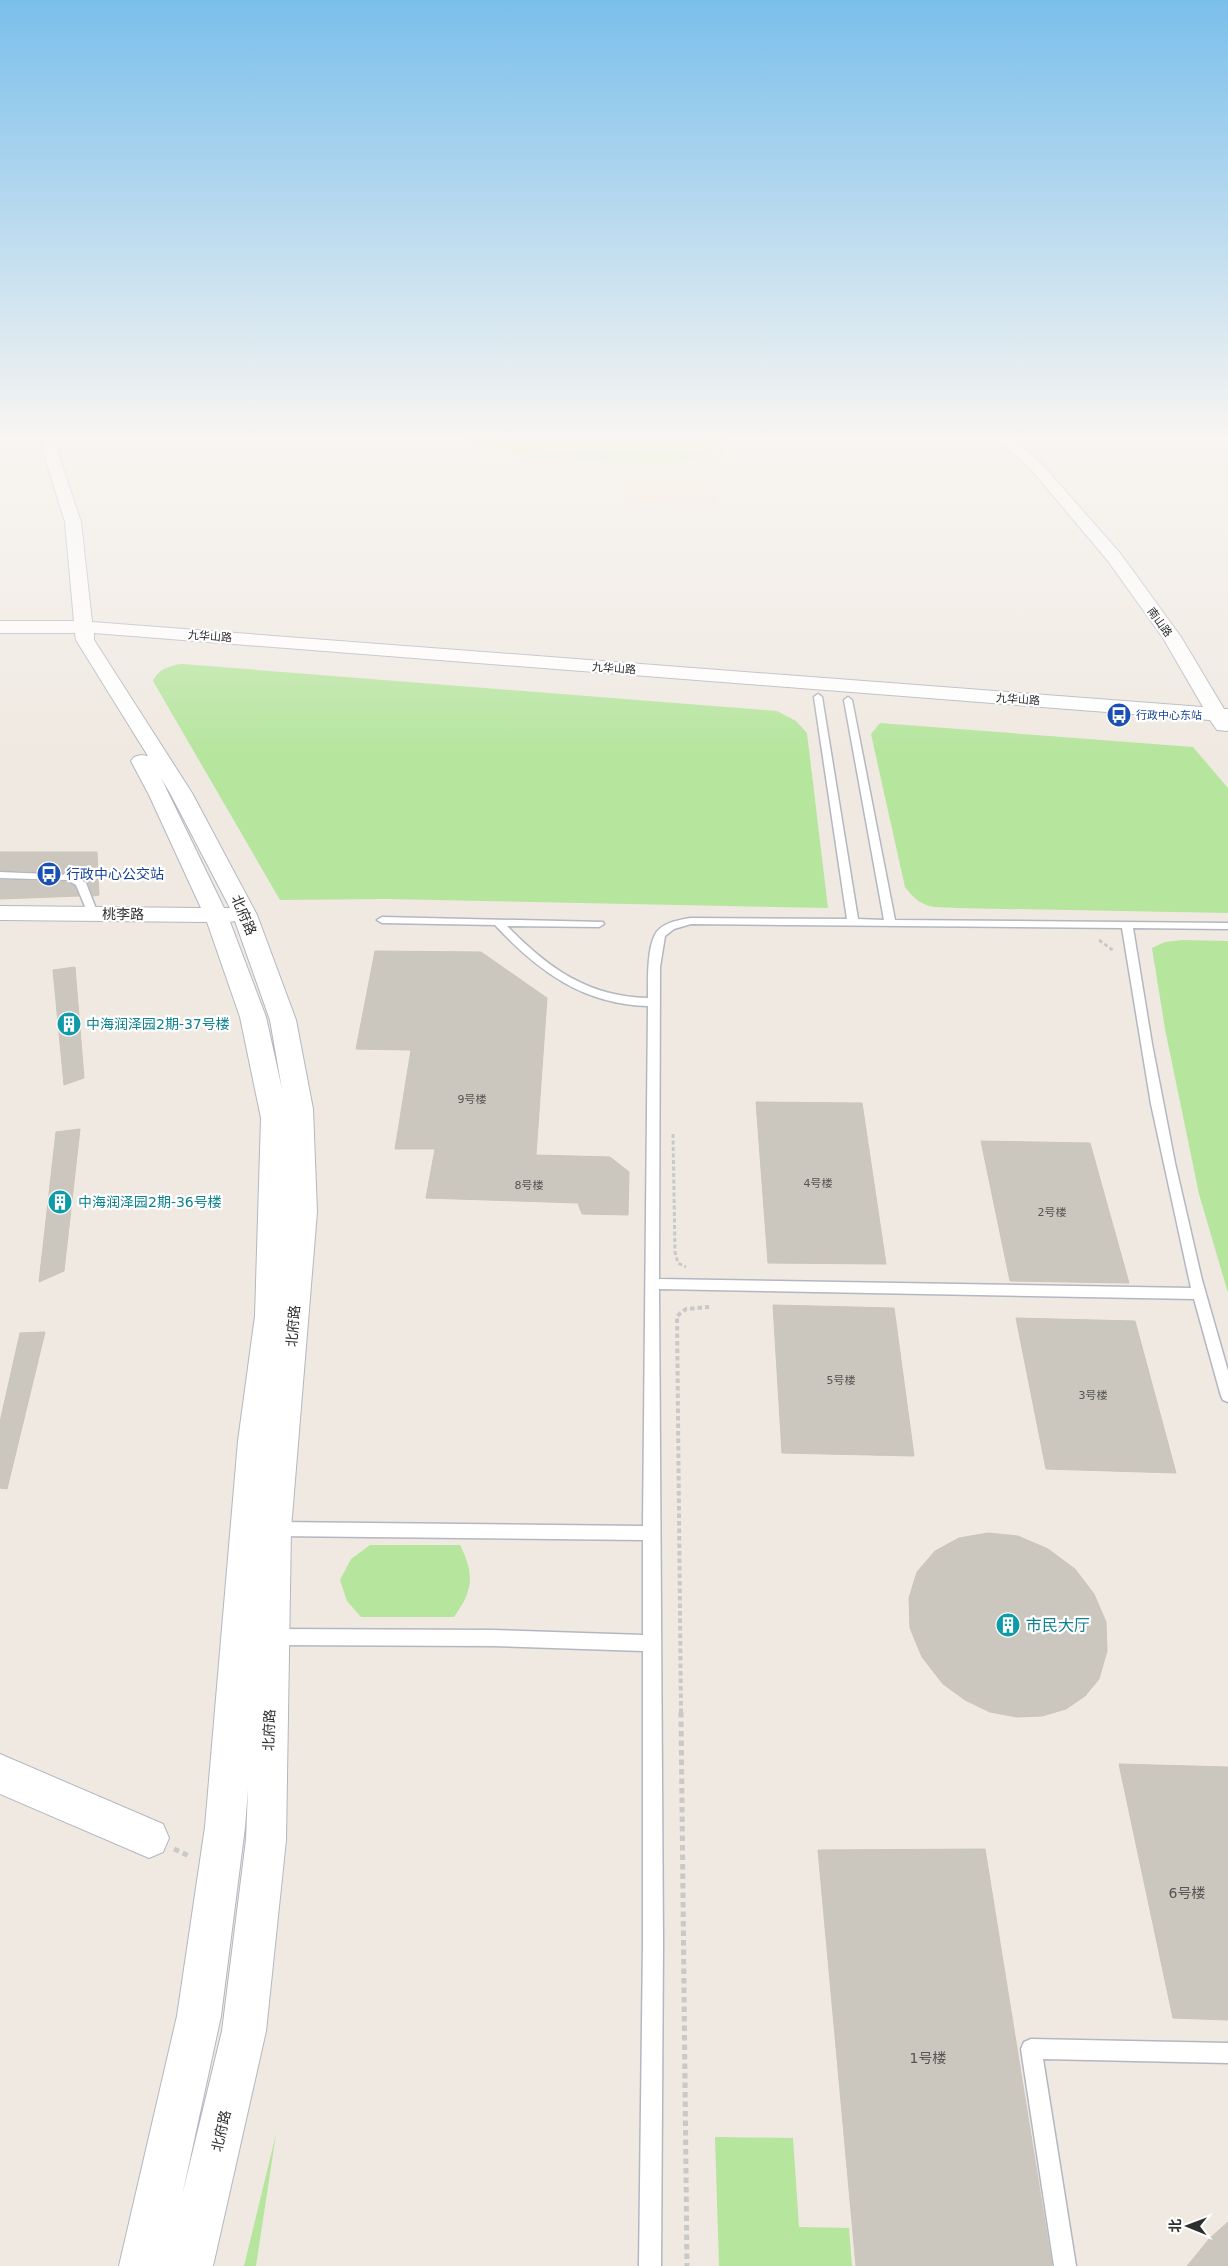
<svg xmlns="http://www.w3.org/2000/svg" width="1228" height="2266" viewBox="0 0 1228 2266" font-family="'DejaVu Sans','Noto Sans SC',sans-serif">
	<rect width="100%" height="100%" fill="#efe9e1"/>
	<path fill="#f0e6d1" d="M451 435H726L714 508 639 504Z"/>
	<path fill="#b6e59e" d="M182 664 777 711 796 721 807 733 828 908 385 899 280 900 153 681C158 669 171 665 182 664Z
		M880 723 1193 747 1228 788V913L957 908C931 907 922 909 905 887L871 734Z
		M1182 940 1228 941V1293L1199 1194 1165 1029 1152 948 1165 942Z
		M370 1545H460C475 1575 473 1591 454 1617H361L347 1601 340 1580 351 1559Z
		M276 2134 256 2266H244Z
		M715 2137 793 2138 799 2227 849 2228 852 2266H719Z"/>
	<path fill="#c9ec9a" d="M474 435H710L717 440 707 456 663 466 499 452 472 439Z"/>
	<path fill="#cbc7bf" stroke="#cbc5ba" d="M0 852H97L99 895 93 896 87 881 73 873 0 870Z
		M0 880 66 882 75 886 79 896 0 899Z
		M375 951 481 952 547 998 536 1155 610 1157 629 1172 628 1215 582 1214 578 1203 426 1198 435 1149H395L411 1050 356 1049Z
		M75 967 84 1078 64 1085 53 970Z
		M756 1102 862 1103 886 1264 768 1263Z
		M80 1129 64 1271 39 1282 56 1132Z
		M981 1141 1090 1143 1129 1283 1010 1281Z
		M773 1305 894 1308 914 1456 782 1453Z
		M1016 1318 1135 1321 1176 1473 1046 1469Z
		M45 1332 7 1489 0 1488V1422L20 1333Z
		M988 1533 1018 1536 1048 1549 1075 1569 1094 1594 1106 1622 1107 1651 1099 1679 1085 1696 1066 1709 1042 1716 1017 1717 990 1712 965 1700 943 1684 922 1657 910 1628 909 1598 917 1572 935 1551 959 1538Z
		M1119 1764 1228 1767V2020L1173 2018Z
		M985 1849 1052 2266H856L818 1850Z
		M1228 2222V2266H1187L1210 2238Z"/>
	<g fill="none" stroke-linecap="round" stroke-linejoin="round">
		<defs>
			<path id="lane" d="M818 694 822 697 858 919 884 920 844 700 848 697 852 700 895 920 1228 923V929L1133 928 1152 1044 1175 1163 1202 1280 1228 1371V1402L1223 1400 1221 1396 1194 1299 659 1289 663 1943 661 2266H639L643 1943V1651L492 1646 274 1645 268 1643 266 1637 268 1631 274 1629 492 1630 643 1635V1540L276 1536 270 1534 268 1529 270 1524 276 1522 643 1526 648 1006C583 1004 539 972 495 925L382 923 377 920 382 917 603 922 604 924 599 927 507 926C548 968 588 997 648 998 648 982 647 949 655 935 660 923 679 920 690 918L847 919 814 697ZM691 924 1122 928 1151 1104 1191 1288 659 1279 660 967 665 936 674 929Z
				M0 872 73 875 86 883 98 914 97 916H89L76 885 67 880 0 878Z
				M1031 2039 1228 2043V2063L1043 2059 1076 2266H1054L1021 2049 1024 2042Z"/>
			<path id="secondary" d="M38 435H52L81 522 92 622 1203 707 1163 638 1108 561 1029 467 991 435H1007L1039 461 1120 553 1181 637 1224 709H1228V731L1217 730 1210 720 94 633V640L192 793 257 915 296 1020 313 1109 317 1212 291 1529 286 1840 266 2031 213 2266H119L177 2016 205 1827 238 1441 255 1316 261 1118 240 1017 207 922 0 920V906L201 908 149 795 131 761 134 757 141 755 148 756 76 640 75 633H0V621H74L65 522ZM161 778 170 793 230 908H224ZM235 921 270 1020 282 1089 266 1017 230 922ZM248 1789 246 1840 222 2031 182 2196 221 2016 245 1827Z
				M0 1754 163 1824 169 1838 163 1852 149 1858 0 1794Z"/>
		</defs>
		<use href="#lane" stroke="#b4b7c1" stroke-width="3"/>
		<use href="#secondary" stroke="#b4b7c1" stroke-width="2"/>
		<path stroke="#c9c9c9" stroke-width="3" stroke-dasharray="4 2.5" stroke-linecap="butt" d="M1099 940 1114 951
			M673 1134 675 1252 678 1263 686 1267"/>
		<path stroke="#c9c9c9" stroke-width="4" stroke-dasharray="4.5 3" stroke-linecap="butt" d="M681 1713 677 1316 686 1309 709 1307"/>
		<path stroke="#c9c9c9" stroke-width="5" stroke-dasharray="5.5 4" stroke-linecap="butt" d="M681 1712 687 2266
			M174 1849 189 1856"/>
		<use href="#lane" fill="#fff" fill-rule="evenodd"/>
		<use href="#secondary" fill="#fff" fill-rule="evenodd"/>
	</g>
	<linearGradient id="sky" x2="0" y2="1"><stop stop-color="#7abfeb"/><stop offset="0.58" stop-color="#f8f5f2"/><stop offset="1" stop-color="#f8f5f2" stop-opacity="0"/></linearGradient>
	<rect width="1228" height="752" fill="url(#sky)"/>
	<defs>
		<symbol id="bus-disc" viewBox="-11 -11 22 22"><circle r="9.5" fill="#1a4fb4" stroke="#fff"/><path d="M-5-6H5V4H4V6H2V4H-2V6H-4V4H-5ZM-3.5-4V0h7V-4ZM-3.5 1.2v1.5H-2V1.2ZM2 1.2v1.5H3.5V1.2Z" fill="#fff"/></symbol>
		<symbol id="building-disc" viewBox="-11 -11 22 22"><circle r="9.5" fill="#0f9aa8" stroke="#fff"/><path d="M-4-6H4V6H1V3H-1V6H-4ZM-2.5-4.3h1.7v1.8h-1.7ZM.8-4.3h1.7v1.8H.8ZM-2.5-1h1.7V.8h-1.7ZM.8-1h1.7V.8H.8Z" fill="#fff"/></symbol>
	</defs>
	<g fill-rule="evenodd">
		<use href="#bus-disc" x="1105" y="701" width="28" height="28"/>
		<use href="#bus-disc" x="35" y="860" width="28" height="28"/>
		<use href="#building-disc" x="55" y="1010" width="28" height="28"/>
		<use href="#building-disc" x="46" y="1188" width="28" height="28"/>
		<use href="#building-disc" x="994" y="1611" width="28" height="28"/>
	</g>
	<g text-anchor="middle" stroke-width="4.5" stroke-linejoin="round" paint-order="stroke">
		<g font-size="11" fill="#2e2e2e" stroke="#fff">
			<text transform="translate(1160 622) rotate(54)" y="4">南山路</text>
			<text transform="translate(210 636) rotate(4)" y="4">九华山路</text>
			<text transform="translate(614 668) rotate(4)" y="4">九华山路</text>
			<text transform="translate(1018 699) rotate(4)" y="4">九华山路</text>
		</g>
		<g font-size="11" fill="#164399" stroke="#fff" text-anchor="start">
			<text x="1136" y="719">行政中心东站</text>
		</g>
		<g font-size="11" fill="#555452">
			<text x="472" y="1103">9号楼</text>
			<text x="818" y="1187">4号楼</text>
			<text x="529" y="1189">8号楼</text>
			<text x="1052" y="1216">2号楼</text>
			<text x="841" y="1384">5号楼</text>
			<text x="1093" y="1399">3号楼</text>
		</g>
		<g font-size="14" fill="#164399" stroke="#fff" text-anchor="start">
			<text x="66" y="879">行政中心公交站</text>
		</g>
		<g font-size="14" fill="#2e2e2e" stroke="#fff">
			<text transform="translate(123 914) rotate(1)" y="5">桃李路</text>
			<text transform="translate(244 915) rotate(67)" y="5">北府路</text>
			<text transform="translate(293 1326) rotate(-85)" y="5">北府路</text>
			<text transform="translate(269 1730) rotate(-88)" y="5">北府路</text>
			<text transform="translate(221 2131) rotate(-77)" y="5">北府路</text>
		</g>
		<g font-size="14" fill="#0d838f" stroke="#fff" text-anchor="start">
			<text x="86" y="1029">中海润泽园2期-37号楼</text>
			<text x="78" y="1207">中海润泽园2期-36号楼</text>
		</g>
		<g font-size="14" fill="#555452">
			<text x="1187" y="1898">6号楼</text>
			<text x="928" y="2063">1号楼</text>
		</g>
		<g font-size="16" fill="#0d838f" stroke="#fff" text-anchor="start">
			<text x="1026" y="1631">市民大厅</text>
		</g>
	</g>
	<g transform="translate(1188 2226) rotate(271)" stroke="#ffffff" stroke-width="4" paint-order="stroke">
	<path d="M0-4L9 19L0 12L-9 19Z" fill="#2e2e2e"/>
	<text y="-8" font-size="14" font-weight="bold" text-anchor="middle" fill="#2e2e2e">北</text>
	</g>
</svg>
